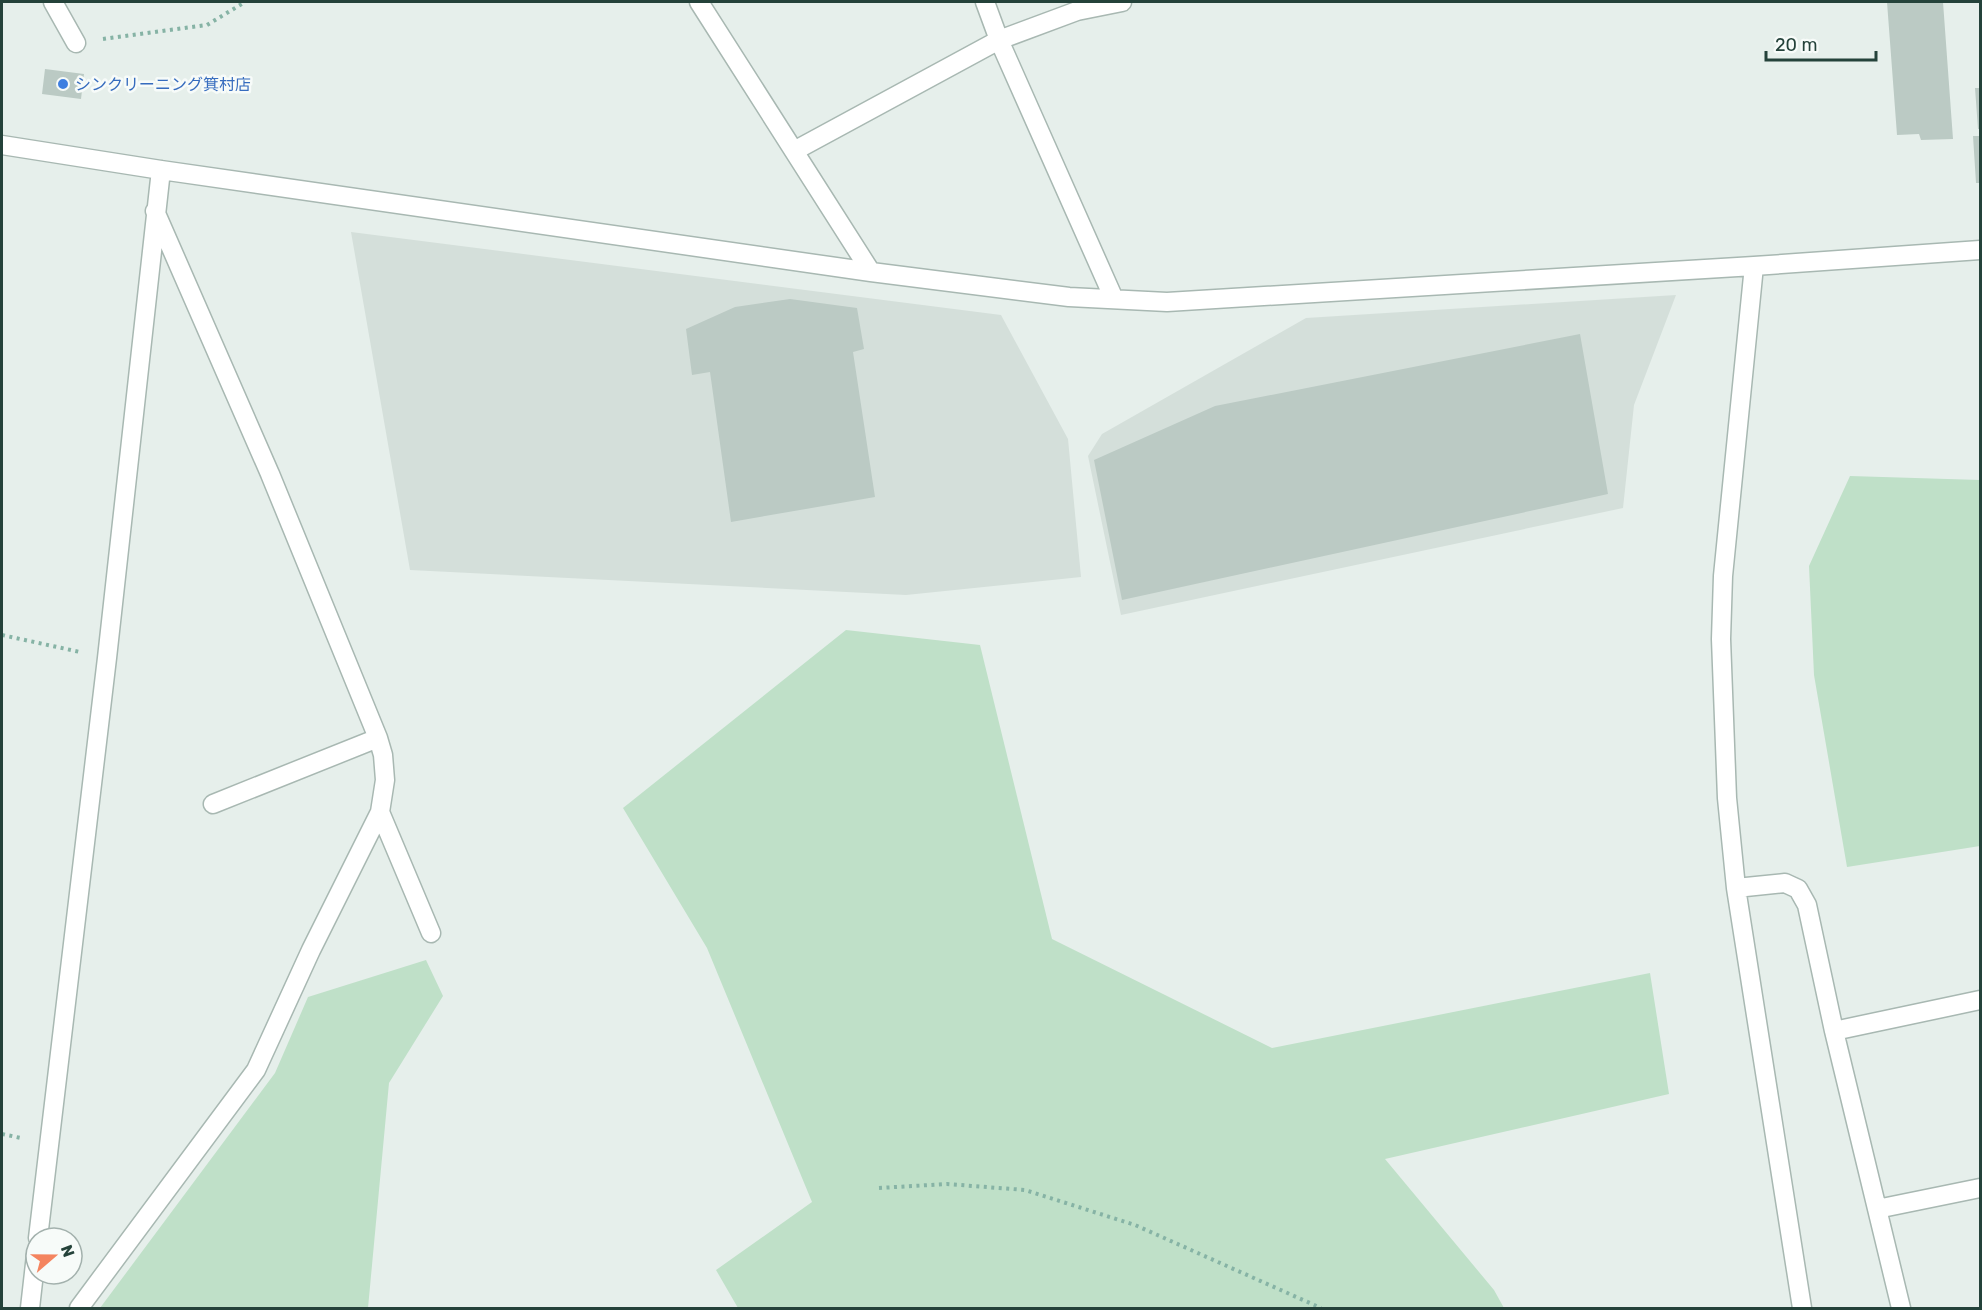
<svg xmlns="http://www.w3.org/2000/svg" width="1982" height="1310" viewBox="0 0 1982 1310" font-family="Rubik,'Noto Sans JP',sans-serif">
	<rect width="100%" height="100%" fill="#e6efeb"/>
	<path fill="#d4dfda" d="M351 232 1001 315 1068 439 1081 577 906 595 410 570Z
		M1676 295 1634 405 1623 508 1121 615 1088 456 1102 434 1306 318Z"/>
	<path fill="#bfe0c8" d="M1850 476 1980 480V846L1847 867 1814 675 1809 566Z
		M846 630 980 645 1052 939 1272 1048 1650 973 1669 1094 1385 1159 1494 1290 1504 1308H738L716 1270 812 1202 707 948 623 808Z
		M426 960 443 996 389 1083 368 1308H100L275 1073 308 997Z"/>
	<path fill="#bbcac4" d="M1887 2H1943L1953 139 1921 140 1919 134 1897 135Z
		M45 69 84 74 81 99 42 94Z
		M1975 88H1980V129H1978Z
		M1973 136H1980V183H1976Z
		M790 299 857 308 864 349 853 352 875 497 731 522 710 372 692 375 686 329 735 307Z
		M1580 334 1608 494 1122 600 1094 460 1215 406Z"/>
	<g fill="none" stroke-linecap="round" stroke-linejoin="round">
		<defs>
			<path id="minor" d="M53 2 76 43
				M699 2 871 272
				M985 2 999 40 1114 299
				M2 145 161 170 871 272 1069 297 1167 302 1754 266 1980 250
				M794 151 999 40 1077 11 1122 2
				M1754 266 1723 576 1721 639 1727 798 1736 888 1802 1308
				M213 804 378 738
				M380 812 431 933
				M1736 888 1785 883 1798 889 1807 905 1834 1031 1901 1308
				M1834 1031 1980 1000
				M1877 1209 1980 1188
				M38 1238 107 658 161 170
				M30 1308 36 1255
				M79 1308 256 1070 311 950 380 812 385 780 383 755 378 738 270 474 155 211"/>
		</defs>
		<use href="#minor" stroke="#a8b8b2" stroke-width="21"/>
		<path stroke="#86b3a5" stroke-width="4" stroke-dasharray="3 4.5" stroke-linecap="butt" d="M103 39 207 25 245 2
			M2 635 80 652
			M2 1134 21 1138
			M879 1188 947 1184 1025 1190 1135 1225 1321 1308"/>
		<use href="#minor" stroke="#fff" stroke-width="18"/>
	</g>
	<circle fill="#3f7fe0" stroke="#f7fbf9" stroke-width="2" cx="63" cy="84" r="6"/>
	<g text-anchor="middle" stroke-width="5" stroke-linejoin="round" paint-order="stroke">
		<g font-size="16" fill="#366cbe" stroke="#f7fbf9" text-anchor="start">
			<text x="75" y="90">シンクリーニング箕村店</text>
		</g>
	</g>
	<rect width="1982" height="1310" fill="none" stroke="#24423a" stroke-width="6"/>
	<g transform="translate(54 1256) rotate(70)"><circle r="28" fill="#f7fbf9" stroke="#a3b1ad" stroke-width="1.5"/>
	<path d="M0-4.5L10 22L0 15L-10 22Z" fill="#f4845f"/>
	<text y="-9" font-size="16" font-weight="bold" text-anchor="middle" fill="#24423a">N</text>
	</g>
	<path d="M1766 51v9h110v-9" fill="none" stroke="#24423a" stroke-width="3"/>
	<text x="1775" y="51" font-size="18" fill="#24423a" stroke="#f7fbf9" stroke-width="4.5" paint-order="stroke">20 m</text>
</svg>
